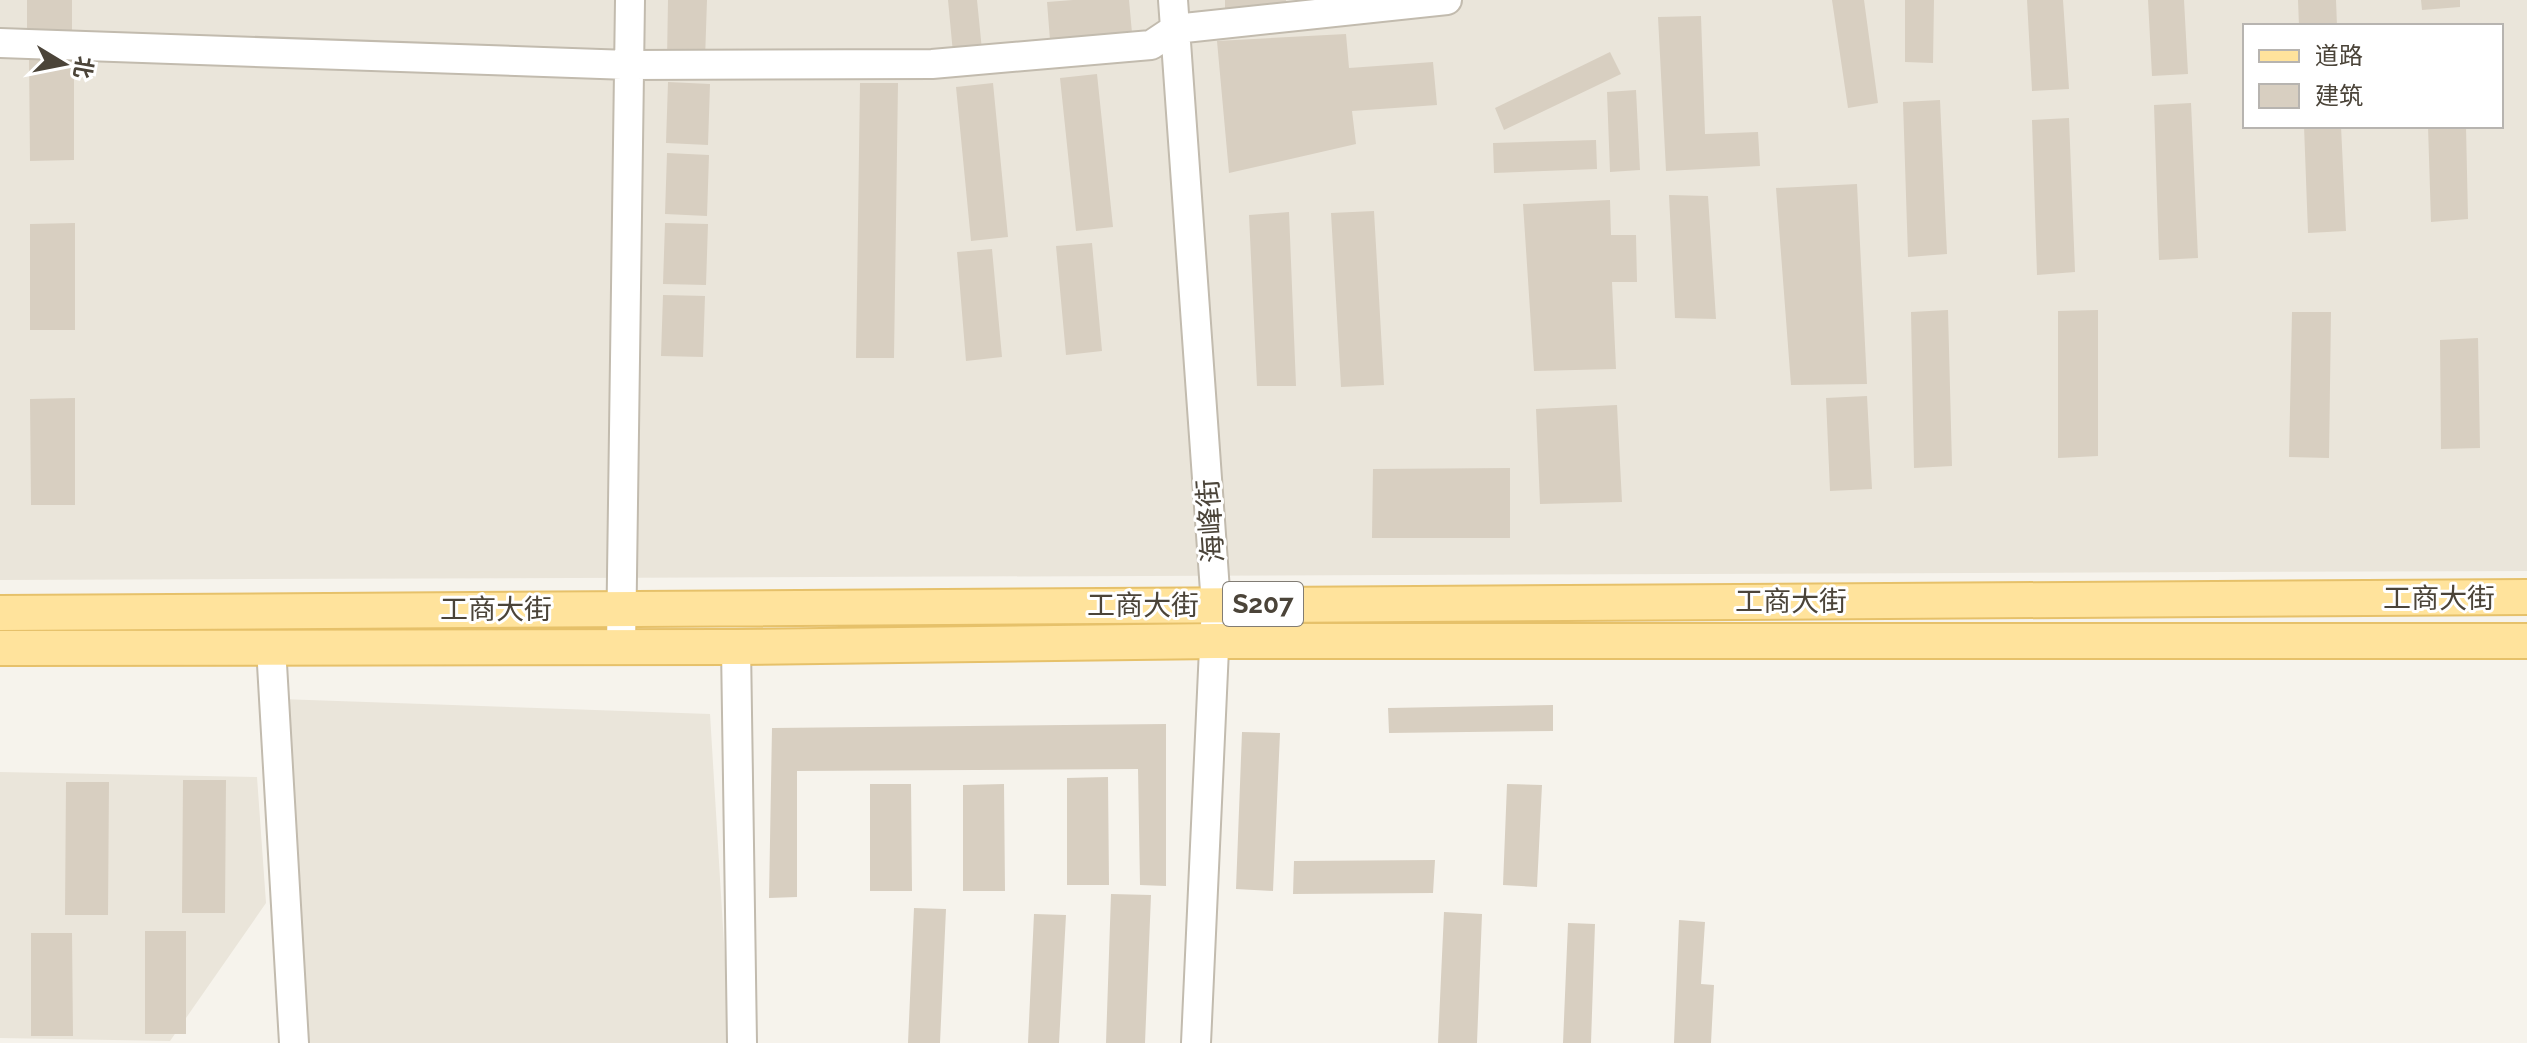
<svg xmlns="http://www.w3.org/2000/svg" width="2527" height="1043" viewBox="0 0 2527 1043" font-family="Raleway,'Noto Sans SC',sans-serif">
	<rect width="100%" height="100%" fill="#f6f3ec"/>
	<path fill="#eae5da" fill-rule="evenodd" d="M0 0H2527V571L0 580ZM2245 26H2501V126H2245Z
		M280 699 710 714 730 1043H280Z
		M0 772 257 777 266 903 170 1041 0 1038Z"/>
	<path fill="#d8cfc1" d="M27 0H72V35H27Z
		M668 0H707L705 60 667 59Z
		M948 0H977L982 50 953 53Z
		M1073 0H1129L1132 33 1050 40 1047 2Z
		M1225 0H1286L1287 8 1225 13Z
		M1832 0H1864L1878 103 1848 108Z
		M1905 0H1934L1933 63 1905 62Z
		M2027 0H2063L2069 89 2032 91Z
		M2148 0H2184L2188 74 2152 76Z
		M2298 0H2336L2337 26H2299Z
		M2421 0H2460V7L2422 10Z
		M1701 16 1705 134 1758 132 1760 166 1666 171 1658 17Z
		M1346 34 1349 68 1433 62 1437 105 1352 111 1356 144 1229 173 1217 41Z
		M1610 52 1621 74 1504 130 1495 108Z
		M29 54H74V160L30 161Z
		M1097 74 1113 227 1076 231 1060 78Z
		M668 82 710 84 708 145 666 143Z
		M860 83H898L894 358H856Z
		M993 83 1008 237 971 241 956 87Z
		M1636 90 1640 170 1610 172 1607 92Z
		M1940 100 1947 254 1908 257 1903 102Z
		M2191 103 2198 258 2159 260 2154 105Z
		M2069 118 2075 272 2037 275 2032 120Z
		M2304 126H2341L2346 231 2308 233Z
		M2428 126H2466L2468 219 2431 222Z
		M1596 140 1597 169 1494 173 1493 143Z
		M667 153 709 155 707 216 665 214Z
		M1857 184 1867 384 1791 385 1776 188Z
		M1669 195 1708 196 1716 319 1675 318Z
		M1610 200 1611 235H1636L1637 282H1612L1616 369 1534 371 1523 204Z
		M1374 211 1384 385 1341 387 1331 213Z
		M1289 212 1296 386H1257L1249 215Z
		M75 223V330H30V224Z
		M665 223 708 224 706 285 663 284Z
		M1092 243 1102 351 1066 355 1056 246Z
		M992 249 1002 357 966 361 957 252Z
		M663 295 705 296 703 357 661 356Z
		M1948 310 1952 466 1914 468 1911 312Z
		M2098 310V456L2058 458V311Z
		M2292 312H2331L2329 458 2289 457Z
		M2478 338 2480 448 2441 449 2440 340Z
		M1867 396 1872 489 1830 491 1826 398Z
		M75 398V505H31L30 399Z
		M1617 405 1622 502 1540 504 1536 409Z
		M1510 468V538H1372L1373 469Z
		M1553 705V731L1389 733 1388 708Z
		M1166 724V886L1140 885 1138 769 797 771V897L769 898 772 728Z
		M1242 732 1280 733 1273 891 1236 889Z
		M1108 777 1109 885H1067V778Z
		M183 780H226L225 913H182Z
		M66 782H109L108 915H65Z
		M870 784H911L912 891H870Z
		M1004 784 1005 891H963V785Z
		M1507 784 1542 785 1537 887 1503 885Z
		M1435 860 1433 893 1293 894 1294 861Z
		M1111 894 1151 895 1145 1043H1106Z
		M914 908 946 909 940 1043H908Z
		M1444 912 1482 914 1477 1043H1438Z
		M1034 914 1066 915 1059 1043H1028Z
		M1679 920 1705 922 1701 984 1714 985 1711 1043H1674Z
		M1568 923 1595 924 1591 1043H1563Z
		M145 931H186V1034H145Z
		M31 933H72L73 1036H31Z"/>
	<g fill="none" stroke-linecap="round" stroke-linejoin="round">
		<defs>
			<path id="minor" d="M1173 0 1216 605 1196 1043
				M0 43 629 65 932 64 1151 45 1175 29 1447 0
				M271 647 294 1043
				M621 647 630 0
				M736 647 742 1043"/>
			<path id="major" d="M0 613 2527 597
				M0 648 736 647 1215 641H2527"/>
		</defs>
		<use href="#minor" stroke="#c2bbae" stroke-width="32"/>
		<use href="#major" stroke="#e6c16a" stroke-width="38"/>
		<use href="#minor" stroke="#fff" stroke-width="28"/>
		<use href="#major" stroke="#ffe39c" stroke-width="34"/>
	</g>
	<g text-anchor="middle" stroke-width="6" stroke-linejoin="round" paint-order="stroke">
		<rect fill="#fff" stroke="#817c74" stroke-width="2" x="1223" y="582" width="80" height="44" rx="6"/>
		<g font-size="26" font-weight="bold" fill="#4b4439">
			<text x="1263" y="613">S207</text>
		</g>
		<g font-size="28" fill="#4b4439" stroke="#fff">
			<text transform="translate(1210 521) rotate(-94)" y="10">海峰街</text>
			<text x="2439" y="608">工商大街</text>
			<text x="1791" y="611">工商大街</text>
			<text x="1143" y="615">工商大街</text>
			<text x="496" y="619">工商大街</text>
		</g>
	</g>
	<rect x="2243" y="24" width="260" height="104" fill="#ffffff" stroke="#b7b4b0" stroke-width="2"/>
	<rect x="2259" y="50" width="40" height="12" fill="#ffe39c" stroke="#b7b4b0" stroke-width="2"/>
	<text x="2315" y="64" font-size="24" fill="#4b4439">道路</text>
	<rect x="2259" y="84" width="40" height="24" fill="#d8cfc1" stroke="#b7b4b0" stroke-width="2"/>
	<text x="2315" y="104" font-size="24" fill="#4b4439">建筑</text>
	<g transform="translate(64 64) rotate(100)" stroke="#ffffff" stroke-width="6" paint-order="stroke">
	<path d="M0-6L14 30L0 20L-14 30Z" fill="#4b4439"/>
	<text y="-12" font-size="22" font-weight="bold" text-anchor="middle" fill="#4b4439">北</text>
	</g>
</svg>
